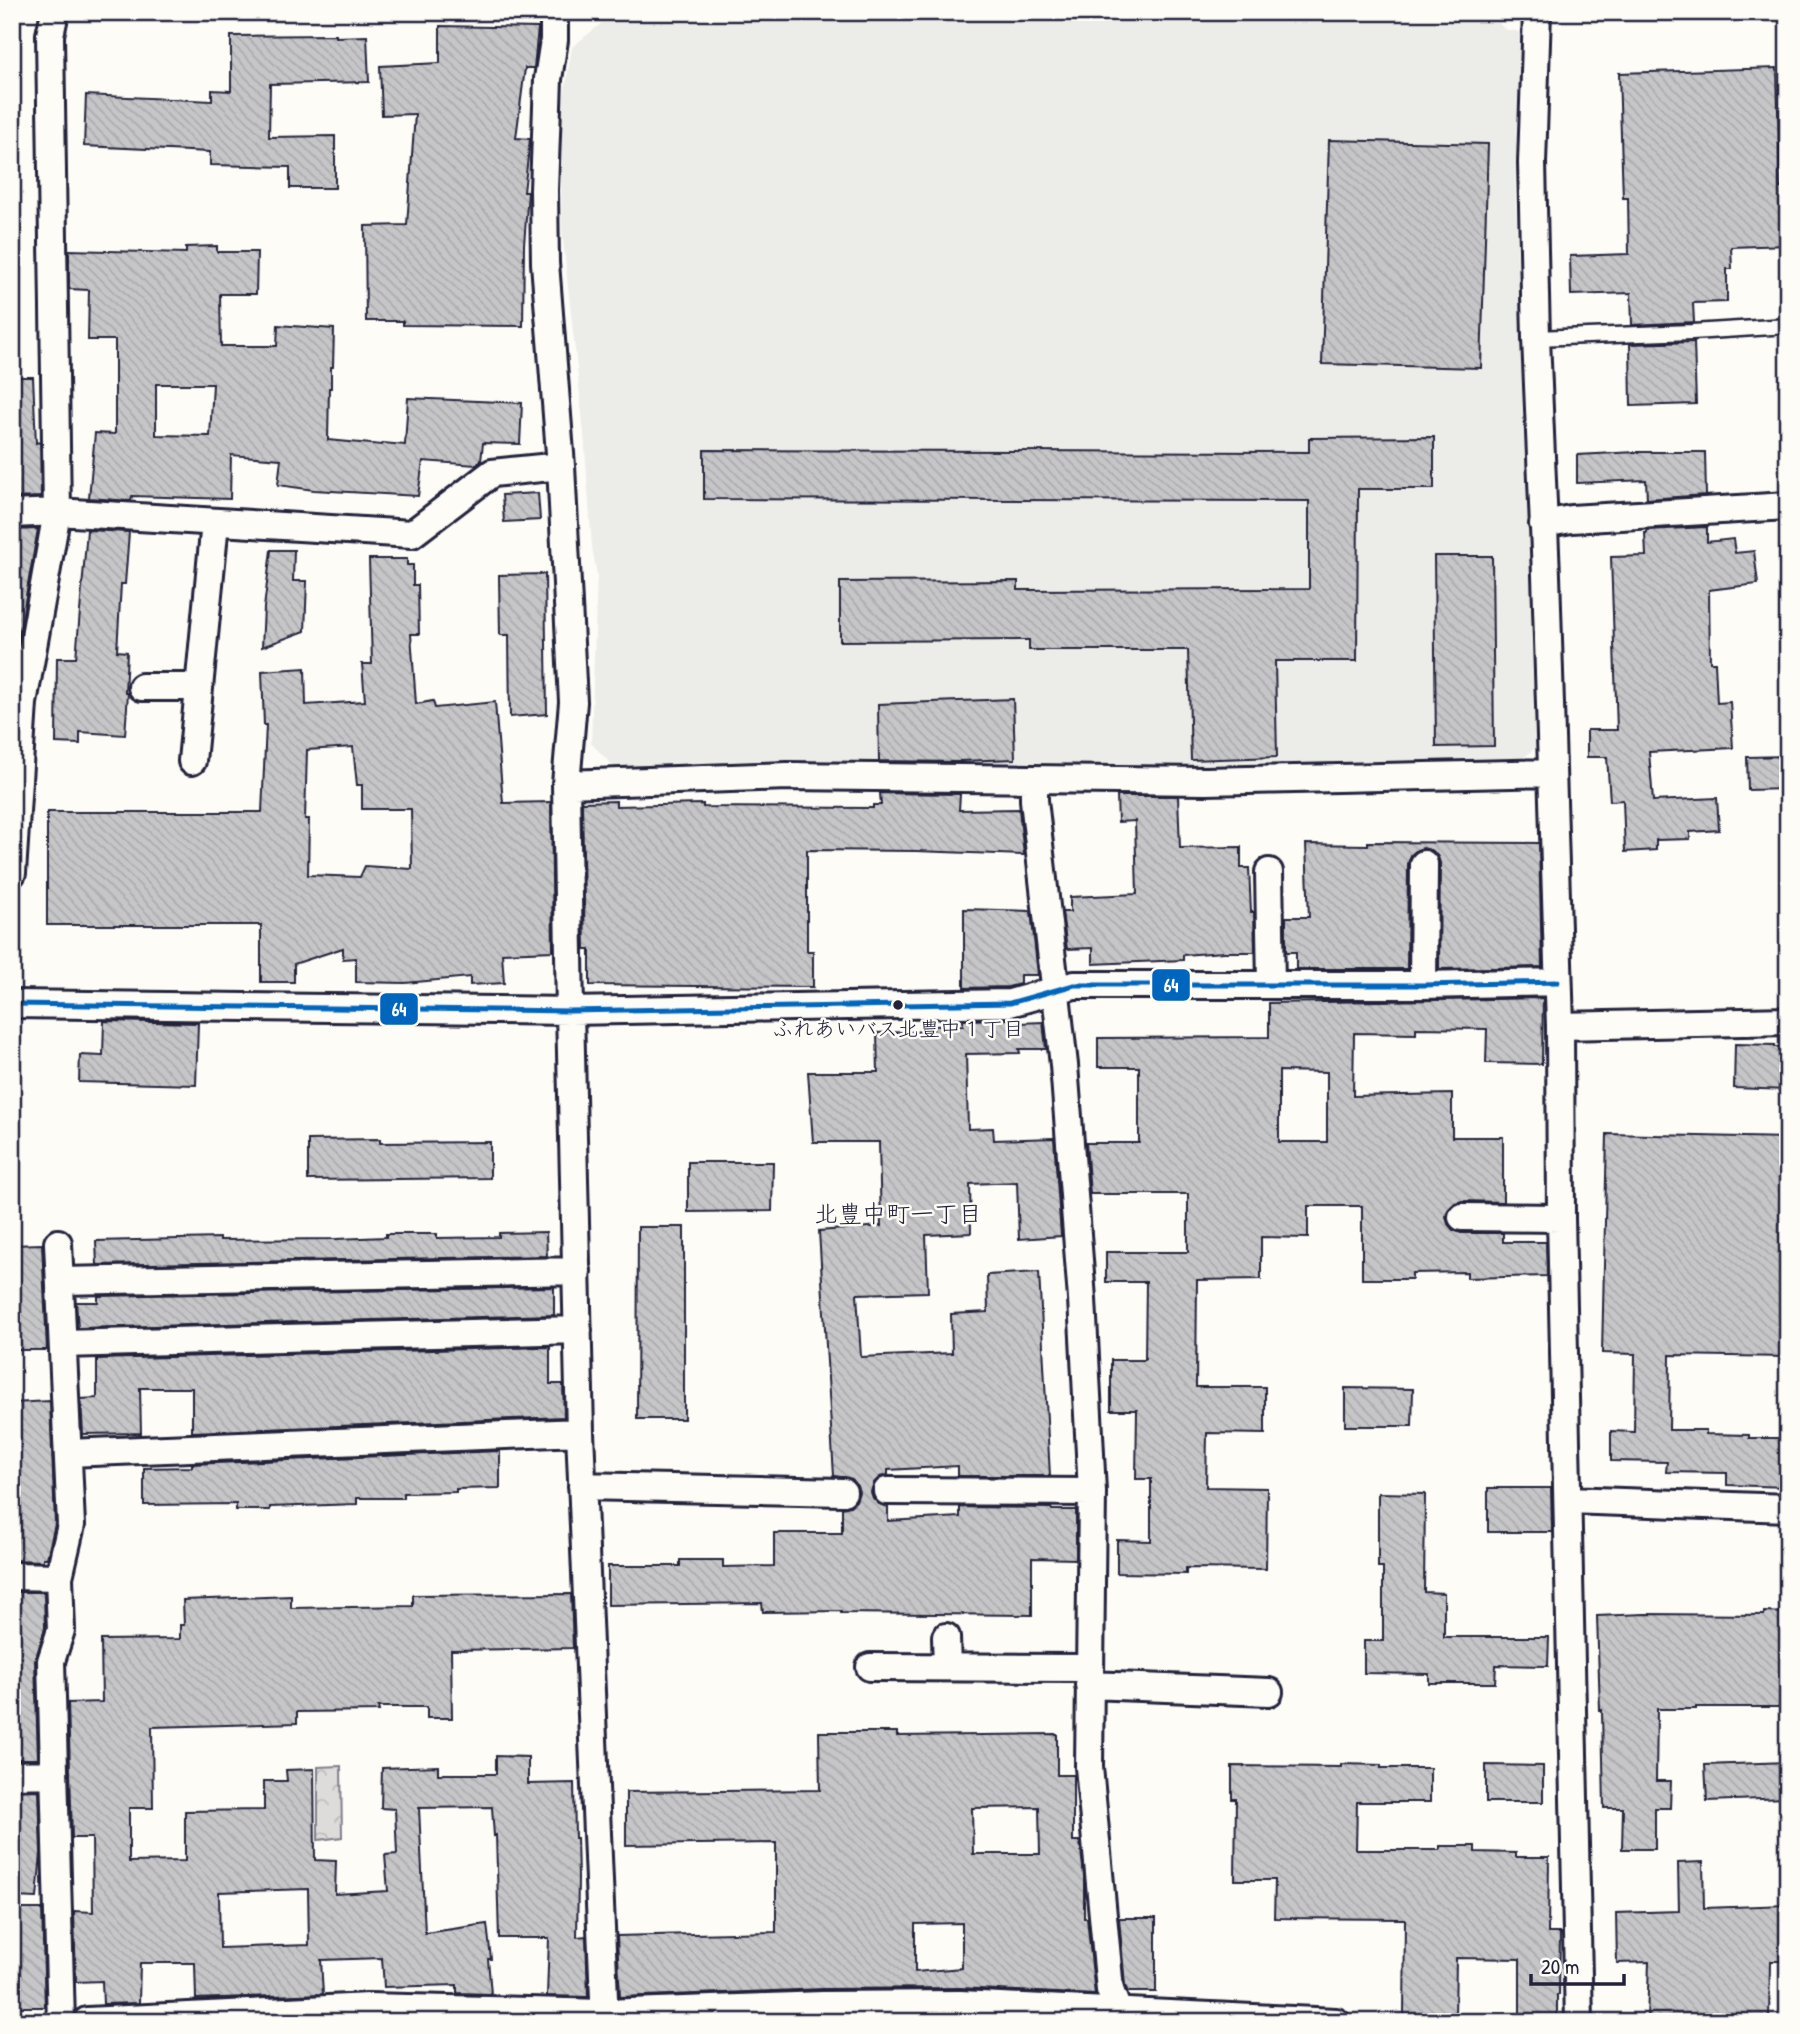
<svg xmlns="http://www.w3.org/2000/svg" width="1800" height="2034" viewBox="0 0 1800 2034" font-family="'Patrick Hand','Klee One',sans-serif">
	<defs>
		<pattern id="forest-crowns" width="20" height="18" patternUnits="userSpaceOnUse" patternTransform="scale(1.75)"><rect width="20" height="18" fill="#dddcdb"/><path d="M2 6a3 3 0 1 1 6 0M12 15a3 3 0 1 1 6 0" fill="none" stroke="#bdbcbd"/></pattern>
		<pattern id="building-back-hatch" width="6" height="6" patternUnits="userSpaceOnUse" patternTransform="scale(1.75)"><rect width="6" height="6" fill="#c6c6c8"/><path d="M-1 5l2 2M0 0l6 6M5-1l2 2" fill="none" stroke="#aaaaad"/></pattern>
	</defs>
	<rect width="100%" height="100%" fill="#fdfcf7"/>
	<filter id="ink" filterUnits="userSpaceOnUse"><feTurbulence type="fractalNoise" baseFrequency=".0143" numOctaves="2"/><feDisplacementMap in="SourceGraphic" scale="14" xChannelSelector="R" yChannelSelector="G"/><feConvolveMatrix kernelMatrix="1 2 1 2 8 2 1 2 1" color-interpolation-filters="sRGB"/></filter>
	<g filter="url(#ink)">
		<path fill="#ecece9" d="M602 23H1499L1504 29 1520 32 1515 185 1523 420 1538 745 1514 767 613 766 591 743 597 575 592 547 584 433 562 230 560 120 572 47Z"/>
		<path fill="url(#forest-crowns)" stroke="#807f8b" stroke-width="2" d="M341 1766 342 1837 318 1840V1767Z"/>
		<path fill="url(#building-back-hatch)" stroke="#22223b" stroke-width="2" fill-rule="evenodd" d="M440 26 538 28 534 68H525L516 138 530 139 524 192H528L524 245 523 326 403 325V321H366L365 226 407 225 415 114 382 115 380 66 440 63Z
			M336 35V37L367 36 369 82 270 84 269 137 335 136V188H290V167L210 165V152L84 146 86 95 212 101V90L231 91V36Z
			M1777 68 1780 188 1788 187V245L1731 247 1732 269H1727V302L1693 303 1694 322 1632 325 1631 293 1571 295 1570 256 1629 254 1628 198H1623L1619 73Z
			M1329 140 1488 144 1481 368 1322 364Z
			M217 246V252H257L256 294H220L221 346H277L278 325 334 329 333 367H331V388H329L328 440 382 445 383 443 405 445 408 398 522 403 520 444 483 443 481 461 476 465 423 461 418 496 314 490 278 485 281 459 231 455 230 499 132 496 131 501 89 498 95 433 115 434V340H88L89 290 69 289V250L186 253V247ZM156 384H213L210 436 156 435Z
			M1694 342 1696 404 1631 406 1630 344Z
			M12 377H33L36 443 40 442 41 497 12 498Z
			M1434 437V489H1358L1357 661H1275L1277 757 1191 760 1188 650H1029V640L840 641V582L1018 581V590L1309 589V501L704 499V450L1309 452V438Z
			M1637 452H1705L1706 495 1647 499 1646 480 1577 483V455Z
			M538 493 540 520 504 522 502 495Z
			M1707 527V542L1733 539 1735 553 1754 551 1758 584 1709 590 1710 662H1715L1717 703 1730 702 1733 748 1649 752 1653 801 1717 798 1719 830 1690 832V839L1656 840V850L1625 852 1623 800 1610 801 1607 757H1587V730H1617L1611 557 1646 556 1645 533H1647V530Z
			M38 529 12 674V536H14V530Z
			M87 530 129 532 125 584H121L117 651 127 652 125 693H128L125 735 80 732V744L56 743 57 658H76Z
			M271 550H294L293 581H307L305 631 262 647 264 608Z
			M1434 556H1492L1494 746 1436 747Z
			M369 559H407V565H413V585H418L419 634H411L416 704 433 701 435 708 495 702 503 803 551 802 553 951 502 953 504 983 470 985V977L405 983 356 982V958L343 959V948L294 964V982H261V925H47V812H262L266 725H264L262 671 305 668 306 705 365 701 362 664H372ZM353 747 357 785H362V809H411L412 869 365 866 360 877 308 875 309 819H305L307 750Z
			M545 574 547 714 510 717 509 635H500L499 575Z
			M1013 699 1015 759 960 761V762L879 761 878 704Z
			M1788 756V789L1748 790 1747 757Z
			M880 793 960 794 959 810 1019 809 1024 855 916 851 807 850V951H813V987L590 985V950H585L582 802 616 801V806L703 804V807L873 808V805H881Z
			M1117 796H1178L1180 848 1241 847V868H1249L1251 912H1254L1255 952H1224L1183 955V960L1093 964V948L1067 949 1062 912H1070V897L1137 894 1135 821 1118 822Z
			M1368 842 1539 843 1542 967 1439 969 1440 863 1438 857 1433 851 1423 848 1417 850 1411 855 1408 864 1407 969H1296V952H1286V917H1309L1306 844 1368 845Z
			M964 909 1031 911 1038 975H1020V984L1008 987 964 988Z
			M1543 998 1542 1064 1486 1063 1487 1029 1416 1028V1034L1354 1033 1353 1096 1452 1094V1137H1503V1202L1462 1201 1455 1203 1448 1210 1446 1216 1448 1224 1453 1230 1461 1233H1503V1242H1546L1547 1276 1467 1278V1272L1412 1273V1279H1362V1206H1308V1238L1261 1237V1279L1197 1280 1196 1387H1265V1434L1207 1433 1206 1487 1267 1488 1266 1569 1186 1568V1574L1117 1573V1540L1151 1541V1479H1136L1137 1410H1111V1360H1145L1146 1282H1106V1252H1188V1194H1090L1086 1143H1139V1067H1098V1038L1269 1037V1003ZM1279 1071 1327 1072V1142H1279Z
			M1019 1017V1023L1043 1022 1046 1049H1019L1020 1053 966 1054 968 1129 993 1128 994 1140 1054 1138 1061 1236 1019 1239 1017 1182 970 1184 971 1233 926 1235 928 1292 857 1294 861 1357 952 1353 951 1314 988 1312 987 1275 1039 1272 1050 1476H958V1466L888 1470V1475L880 1477 874 1483 871 1492 873 1498 879 1504 888 1507V1521L960 1517V1507L1051 1508 1052 1510H1076V1559L1032 1558V1615L841 1613V1611L763 1612 762 1603 608 1605V1566H680V1560H723V1567L774 1566V1533H842V1508L850 1506 856 1501 859 1492 856 1484 852 1479 834 1476 819 1231 881 1226 879 1142H813L808 1072H878L877 1033 933 1031V1026L963 1025V1020L1010 1019Z
			M104 1021 198 1023 196 1085 79 1082 80 1055 103 1056Z
			M1735 1044 1775 1045V1047H1788V1090L1734 1088Z
			M1607 1134 1788 1138V1357L1670 1355 1669 1430H1706V1434L1749 1435V1438H1788V1487L1727 1485V1473L1666 1472 1667 1462 1611 1461V1431L1634 1432 1635 1354 1602 1353Z
			M380 1139V1143L490 1142V1178L308 1180V1140Z
			M688 1162H773L772 1211 688 1212Z
			M638 1227H684V1419H637Z
			M546 1232 547 1256 97 1265 96 1241 220 1238V1240L336 1239 386 1237V1234H437V1238L499 1237V1233Z
			M42 1244 47 1350H12V1245Z
			M554 1287V1315L78 1328 76 1302H98V1296Z
			M550 1347V1384H563L564 1417 192 1432V1388H140L141 1433 83 1434 81 1399 97 1398V1359Z
			M1345 1388 1413 1389 1412 1426H1345Z
			M50 1401 55 1524 47 1558H43V1561L12 1560V1403Z
			M500 1451V1488L456 1489V1492L403 1493V1498H357V1504L270 1507V1510H236V1504L144 1505V1468L192 1467V1464Z
			M1488 1488H1551L1552 1532H1488Z
			M1378 1493 1425 1494 1424 1592 1444 1593V1637H1549L1548 1666 1496 1665 1495 1683H1429V1674L1364 1673V1641H1383V1567H1378Z
			M12 1592H44L45 1628 35 1661 38 1759H12Z
			M571 1594 573 1648 451 1650 452 1718H427V1707H378L379 1711 297 1712V1723L152 1727 153 1808H129V1862L185 1861V1811L264 1810V1781H287L286 1770 314 1769 315 1860 336 1861 335 1894 388 1891 385 1855 397 1854 395 1809 381 1808 382 1768 438 1766V1774H496V1756L528 1757V1784L574 1783 575 1838H577L578 1878 577 1937 586 1936 588 1997 547 1996 549 1938H499L496 1835 494 1836 492 1807 419 1808 425 1933 487 1924 491 1959H488L491 1994 457 1993V1985L384 1987 382 1958 321 1960 323 1994 196 1999 195 1963H140L139 2003 103 2004 102 1981 76 1982 74 1911 93 1912 92 1838H72L68 1703 102 1702 101 1640 180 1639V1625H184L183 1600 291 1596V1608L413 1606V1595ZM308 1889 309 1945 220 1948 219 1892Z
			M1764 1612 1788 1613V1707H1696V1709H1657L1656 1781H1671L1670 1808H1655V1849H1622L1623 1808H1604L1602 1710H1600L1597 1616 1645 1614 1764 1615Z
			M819 1732H897V1736L1057 1734V1775H1073V1841H1080L1084 1877V1918H1087L1095 1995 960 1988 823 1989 620 1997 617 1936 776 1932V1843L626 1845V1792L820 1790ZM1039 1807 1040 1854H973L972 1808ZM962 1923V1968L915 1972V1924Z
			M1788 1762V1798L1707 1801 1705 1765Z
			M1341 1764 1381 1765V1768H1430V1802H1357L1356 1850H1440V1846H1475V1852L1516 1853V1857H1549L1548 1933H1560L1559 1995H1557V2022H1520V1959L1456 1958 1455 2018H1404L1405 1919 1274 1918 1275 1880H1235L1236 1799H1232V1766L1341 1767Z
			M1486 1765 1543 1766V1802H1486Z
			M39 1790 41 1853 37 1898 13 1897 17 1840H12V1791Z
			M1703 1862 1704 1908 1788 1905V1961H1770L1769 2021H1647L1649 1962 1617 1963 1616 1913 1679 1911 1678 1863Z
			M19 1909H42L45 2007H18Z
			M1119 1918H1156V1992H1128L1125 1986Z
			M960 2020 1001 2022H796L823 2021Z"/>
		<g fill="none" stroke-linecap="round" stroke-linejoin="round">
			<defs>
				<path id="lane" d="M1536 338 1692 332 1788 326"/>
				<path id="street" d="M554 12V40L548 79 544 190 545 263 561 466 573 702 566 784 570 1011 580 1432 605 2022
					M1537 12 1532 163 1536 338 1546 575 1560 1026 1561 1218 1579 2022
					M12 514 57 512 412 534 492 473 561 466
					M1543 524 1571 519 1788 506
					M142 687H199
					M192 761 215 522
					M1034 779V800L1064 1065 1082 1299 1092 1492 1089 1767 1110 1990 1118 2011V2022
					M566 784 787 776 1206 781 1552 773
					M1269 872 1271 985
					M12 873 23 703 57 512 50 35 55 12
					M1423 985 1424 864
					M12 1004 570 1011 1010 1003 1074 985H1423L1558 982
					M1560 1026 1788 1021
					M1462 1217 1561 1218
					M58 1243 71 1525 59 1577 61 1630 51 1661 61 2022
					M60 1281 577 1271
					M63 1344 578 1330
					M68 1453 580 1432
					M582 1486 843 1492
					M887 1491 1092 1492
					M1568 1500 1788 1508
					M12 1576 59 1577
					M946 1637 947 1667
					M870 1667 1089 1668
					M1089 1685 1269 1692
					M12 1775 53 1774
					M87 2021 369 2007 604 2013 823 2005 960 2004 1336 2022"/>
			</defs>
			<use href="#lane" stroke="#22223b" stroke-width="19"/>
			<use href="#street" stroke="#22223b" stroke-width="32"/>
			<use href="#lane" stroke="#fdfcf7" stroke-width="14"/>
			<use href="#street" stroke="#fdfcf7" stroke-width="26"/>
			<defs>
				<path id="bus-1" d="M12 1004 570 1011 1010 1003 1074 985H1423L1558 982"/>
			</defs>
			<use href="#bus-1" stroke="#fdfcf7" stroke-width="10"/>
			<use href="#bus-1" stroke="#0065bd" stroke-width="5"/>
		</g>
	</g>
	<circle fill="#22223b" stroke="#fdfcf7" stroke-width="2.5" cx="898" cy="1005" r="6"/>
	<g text-anchor="middle" stroke-width="5" stroke-linejoin="round" paint-order="stroke">
		<g font-size="21" fill="#22223b" stroke="#fdfcf7">
			<text x="898" y="1036">ふれあいバス北豊中１丁目</text>
		</g>
		<g font-size="24" fill="#22223b" stroke="#fdfcf7">
			<text x="898" y="1222">北豊中町一丁目</text>
		</g>
	</g>
	<g stroke="#fdfcf7" stroke-width="2.5">
		<rect x="1151" y="968" width="40" height="34" rx="7" fill="#0065bd"/>
		<rect x="379" y="992" width="40" height="34" rx="7" fill="#0065bd"/>
	</g>
	<g font-size="19" text-anchor="middle" font-weight="bold" fill="#fff">
		<text x="1171" y="992">64</text>
		<text x="399" y="1016">64</text>
	</g>
	<rect width="1800" height="2034" fill="none" stroke="#fdfcf7" stroke-width="42"/>
	<rect x="21" y="21" width="1758" height="1992" fill="none" stroke="#22223b" stroke-width="2.5" filter="url(#ink)"/>
	<path d="M1531 1974v10h93v-10" fill="none" stroke="#22223b" stroke-width="3.5"/>
	<text x="1541" y="1974" font-size="21" fill="#22223b" stroke="#fdfcf7" stroke-width="5" paint-order="stroke">20 m</text>
</svg>
